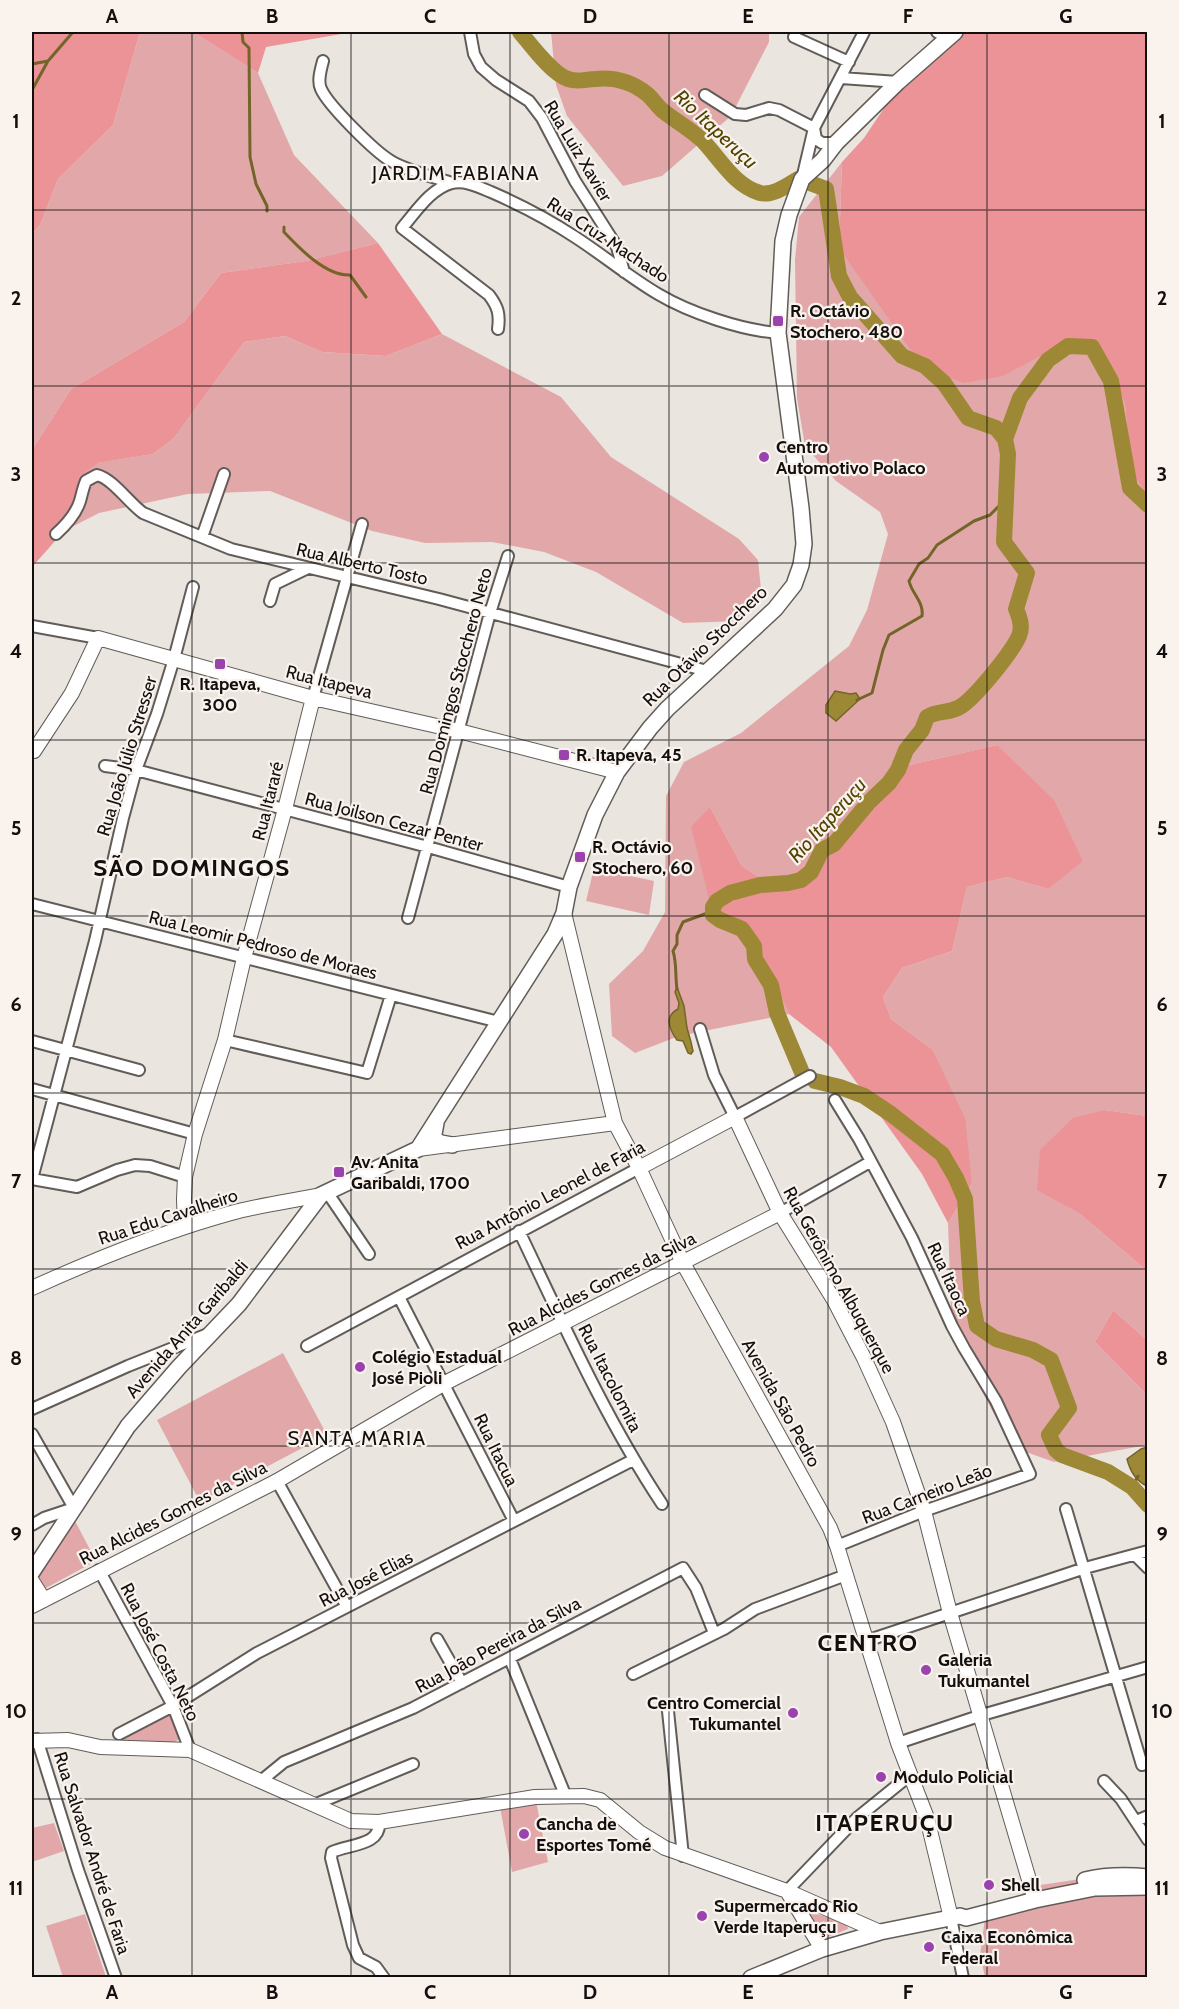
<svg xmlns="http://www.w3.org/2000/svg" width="1179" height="2009" viewBox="0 0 1179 2009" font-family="Cabin,sans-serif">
	<rect width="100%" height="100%" fill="#ebe5e0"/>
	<path fill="#e2a8a9" d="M140 32H193L258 73 294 155 378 243 306 261 221 273 184 322 71 389 32 450V234L40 225 58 179 113 125Z
		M551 32H769V42L731 116 662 176 623 186 567 116 556 85Z
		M842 162 839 248 1002 376 1073 339 1105 355 1125 404 1131 471 1147 496V1116L1105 1110 1037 1189 1080 1214 1147 1271V1340L1113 1310 1095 1342 1147 1395V1445L1054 1462 1012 1447 952 1336 948 1223 972 1183 932 1049 891 1019 883 997 902 968 952 951 967 887 1007 877 1048 889 997 745 901 767 882 780 843 839 774 887 742 866 710 807 709 899 762 954 789 1014 679 1036 635 1053 612 1036 609 984 643 951 665 912 666 796 684 762 741 733 849 646 867 610 888 534 880 512 836 481 805 446 797 398 795 260 799 217Z
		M442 334 561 397 611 457 739 539 758 560 762 599 739 621 683 623 596 572 544 552 492 542 425 543 372 531 270 491 188 494 99 513 64 531 81 476 97 463 153 454 174 438 244 342 285 336 322 352 386 356Z
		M594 868 654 881 649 915 586 901Z
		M283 1353 327 1435 200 1502 157 1420Z
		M74 1519 96 1561 46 1588 40 1587 35 1577Z
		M165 1715 170 1716 179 1736 178 1740 174 1742 118 1743V1739Z
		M536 1801 548 1862 512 1872 500 1807Z
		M54 1823 64 1851 32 1862V1828Z
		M1100 1876H1147V1977H985L980 1955 985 1918 1034 1886Z
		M814 1913 847 1924 848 1929 823 1939 811 1919 810 1914Z
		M85 1914 106 1977H63L46 1926Z"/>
	<path fill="#eb9396" d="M32 32H140L113 125 58 179 40 225 32 234Z
		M193 32H353L266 47 258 73Z
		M940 32H1147V496L1131 471 1125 404 1105 355 1073 339 1003 376 964 383 924 369 839 248 842 162 864 138 925 47Z
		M378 243 442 334 386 356 322 352 285 336 244 342 174 438 153 454 98 463 81 476 64 531 32 567V450L71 389 184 322 221 273 306 261Z
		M997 745 1054 800 1083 861 1048 889 1007 877 967 887 952 951 902 968 883 997 891 1019 932 1049 965 1118 972 1183 948 1223 922 1174 831 1047 789 1014 762 954 709 899 691 827 710 807 742 866 774 887 843 839 882 780 901 767Z
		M1105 1110 1147 1116V1271L1080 1214 1037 1190 1040 1150 1073 1118Z
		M1113 1310 1147 1340V1395L1095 1342Z"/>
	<path fill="#9d8935" stroke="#736429" stroke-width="1.5" d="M835 691 850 694 856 693 860 699 836 721 826 713V705Z
		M677 987 684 1006 687 1028 691 1042 693 1051 691 1054 688 1053 683 1041 677 1040C669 1029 664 1016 678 1009L679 1003 675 992Z
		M1147 1447H1148L1147 1486C1136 1481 1130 1471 1127 1459L1141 1449Z"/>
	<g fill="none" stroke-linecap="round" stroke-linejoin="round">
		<path stroke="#736429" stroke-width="3" d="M242 32 243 42 249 48 250 157 256 184 267 206V211
			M32 64 48 61
			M32 90 48 61 73 32
			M284 227V232C300 249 326 276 350 275L366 297
			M857 700 872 693 883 650 889 635 922 616C924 602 912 594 909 581L919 564 928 558 937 545 974 521 990 515 1005 500
			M677 989C675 976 677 964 673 951L677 944V935L683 922 713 911
			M1132 1487 1138 1476"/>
		<path stroke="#9d8935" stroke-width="16" d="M520 32C531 45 552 74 568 79 578 83 586 79 595 79 614 77 632 82 647 94 653 99 657 106 663 111 677 122 689 128 703 141 721 160 734 185 760 193 773 196 788 185 798 179
			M1005 439 1020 398 1048 360 1068 346 1092 347 1111 381 1130 488 1148 505
			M803 1075 777 1013 771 985 755 959 754 946 742 929 720 920 713 915V907L717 901 730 893 760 885 788 883 801 880 811 872 822 850 834 844 869 802 889 783 898 770 906 750 922 730 927 717C937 711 948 713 958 708 973 701 1012 652 1019 636 1023 627 1020 618 1016 609L1027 573 1004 542 1008 454 1005 439 996 428 968 418 944 383 925 366 902 356 850 297 839 276 826 189 810 183
			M815 1081 840 1087 864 1096 891 1114 942 1154 956 1178 965 1199 972 1301 977 1326 996 1339 1033 1350 1051 1360 1069 1408 1049 1435 1056 1450 1062 1455 1108 1472 1132 1487 1148 1505"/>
		<defs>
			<path id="minor" d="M470 32 474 54 481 67 496 80 529 101 542 118 575 181 617 247 624 272
				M937 32 948 38
				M794 37 849 62
				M323 61C321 69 317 81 321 89 328 105 375 152 391 161 408 171 433 177 452 183
				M841 78 898 82
				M705 95 735 114 746 115 769 108 779 110 814 128 816 139 822 143H836
				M802 179 814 128 864 32
				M498 329C500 314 498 307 489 295L402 228C416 212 430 189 452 183 465 180 479 187 491 192 521 205 548 219 575 237 603 255 629 277 658 294 690 313 741 330 778 333
				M56 534C66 525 76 514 80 501 82 494 83 488 86 481L97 475C113 479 129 503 143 513L231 549 439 599 707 671
				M202 537 224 474
				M270 601 275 584 308 568
				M32 626 98 638
				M313 698 362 524
				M105 766 136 770 428 847 569 887
				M32 904 499 1022
				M408 918 490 613 508 556
				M700 1029 714 1075 735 1117 810 1076
				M225 1040 367 1073 391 995
				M32 1041 139 1070
				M32 1089 195 1134
				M835 1100 859 1139 912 1238 952 1326 964 1348 996 1401 1030 1474 924 1511 837 1546
				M185 1177 150 1166 135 1165 117 1170 77 1187 32 1179 95 941 123 818 136 770 157 714 174 659 193 587
				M327 1192 369 1254
				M780 1213 870 1162
				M519 1231C563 1323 605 1418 662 1504
				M399 1297 514 1521
				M307 1346 639 1168
				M32 1409 128 1366 208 1334
				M32 1434 74 1508 44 1518 32 1525
				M277 1481 347 1607
				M1066 1509 1142 1765 1148 1763
				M1135 1555 1148 1568
				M99 1570 173 1706 190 1750
				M437 1639 462 1683
				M866 1641 1085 1568 1148 1551
				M510 1659 566 1797
				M633 1674 724 1629 755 1609 846 1575
				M668 1711 683 1856
				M119 1734 173 1706 257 1653 633 1460
				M37 1739 78 1870 116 1978
				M898 1743 982 1715 1148 1667
				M262 1780 284 1762 413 1708 683 1568 696 1588 714 1633
				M1104 1781 1121 1799 1148 1840
				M316 1804 413 1764
				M1136 1821 1148 1816
				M379 1822C381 1846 349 1844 332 1852L331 1858 353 1945 359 1958 376 1967 384 1978
				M787 1891 857 1818 910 1775
				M951 1918 963 1978"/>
			<path id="tertiary" d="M32 751H34L72 693 98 638 313 698 459 731 617 772
				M564 913 615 1123 639 1168 683 1263 830 1528 837 1546 898 1743 927 1818 951 1918
				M418 1149 615 1123
				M639 1168 735 1117 780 1213 834 1300 864 1358 893 1422 924 1511 950 1613 1035 1900
				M185 1227 184 1199 185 1177 195 1134 225 1040 244 958 285 809 313 698
				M32 1288C96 1259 162 1232 231 1213 260 1205 291 1201 321 1195
				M32 1581 44 1600
				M32 1606 277 1481 445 1383 780 1213
				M32 1741 68 1740 100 1747 190 1750 351 1821 379 1822 535 1797 584 1796 600 1800 639 1832 665 1848 787 1891 880 1932
				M787 1891 822 1949"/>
			<path id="secondary" d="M436 1123 433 1139 441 1143 452 1145
				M32 1572 128 1426 179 1367 239 1304 321 1195 418 1149 555 934 564 913 569 887 595 815 617 772 650 728 667 709 775 609 794 585 801 565 804 544 801 508 778 333 783 241 789 215 802 179 823 160 836 143 898 82 955 32
				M1085 1880C1106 1875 1127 1875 1148 1877
				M751 1978 822 1949 880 1932 960 1916 966 1918 1035 1900 1095 1888 1148 1887"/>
		</defs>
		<use href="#minor" stroke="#615c58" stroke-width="14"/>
		<use href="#tertiary" stroke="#615c58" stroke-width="16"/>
		<use href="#secondary" stroke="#615c58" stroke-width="18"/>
		<use href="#minor" stroke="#fff" stroke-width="10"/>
		<use href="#tertiary" stroke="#fff" stroke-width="14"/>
		<use href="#secondary" stroke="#fff" stroke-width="15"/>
	</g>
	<path fill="none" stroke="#120f0e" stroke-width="1.5" stroke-opacity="0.55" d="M192 32V1978M351 32V1978M510 32V1978M669 32V1978M828 32V1978M987 32V1978M32 210H1148M32 386H1148M32 563H1148M32 740H1148M32 916H1148M32 1093H1148M32 1269H1148M32 1446H1148M32 1623H1148M32 1799H1148"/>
	<g fill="#9a42ae" stroke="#f9f2ed" stroke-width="2">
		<rect x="772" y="315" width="12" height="12" rx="3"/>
		<circle cx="764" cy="457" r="6"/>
		<rect x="214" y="658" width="12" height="12" rx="3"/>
		<rect x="558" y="749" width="12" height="12" rx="3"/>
		<rect x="574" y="851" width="12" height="12" rx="3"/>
		<rect x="333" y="1166" width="12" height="12" rx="3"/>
		<circle cx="360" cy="1367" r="6"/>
		<circle cx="926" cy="1670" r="6"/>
		<circle cx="793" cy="1713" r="6"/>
		<circle cx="881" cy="1777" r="6"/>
		<circle cx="524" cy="1834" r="6"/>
		<circle cx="989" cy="1885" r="6"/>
		<circle cx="702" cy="1916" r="6"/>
		<circle cx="929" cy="1947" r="6"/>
	</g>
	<g text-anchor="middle" stroke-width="4.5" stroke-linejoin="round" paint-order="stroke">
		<g font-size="18" fill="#120f0e" stroke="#f9f2ed">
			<text transform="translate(578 151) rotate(59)" y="6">Rua Luiz Xavier</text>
			<text transform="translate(608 240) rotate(33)" y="6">Rua Cruz Machado</text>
			<text transform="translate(362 564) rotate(13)" y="6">Rua Alberto Tosto</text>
			<text transform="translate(705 646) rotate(-44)" y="6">Rua Otávio Stocchero</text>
			<text transform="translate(456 681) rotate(-75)" y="6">Rua Domingos Stocchero Neto</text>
			<text transform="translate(329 682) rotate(14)" y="6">Rua Itapeva</text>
			<text transform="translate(127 756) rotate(-73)" y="6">Rua João Júlio Stresser</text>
			<text transform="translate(268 801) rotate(-76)" y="6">Rua Itararé</text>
			<text transform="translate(394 822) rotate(15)" y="6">Rua Joilson Cezar Penter</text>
			<text transform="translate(263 945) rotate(14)" y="6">Rua Leomir Pedroso de Moraes</text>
			<text transform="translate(550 1195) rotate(-28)" y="6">Rua Antônio Leonel de Faria</text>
			<text transform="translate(168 1217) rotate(-18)" y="6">Rua Edu Cavalheiro</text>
			<text transform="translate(949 1279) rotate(65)" y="6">Rua Itaoca</text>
			<text transform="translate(839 1280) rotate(61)" y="6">Rua Gerônimo Albuquerque</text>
			<text transform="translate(602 1284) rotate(-27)" y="6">Rua Alcides Gomes da Silva</text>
			<text transform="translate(187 1329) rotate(-49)" y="6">Avenida Anita Garibaldi</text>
			<text transform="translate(610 1378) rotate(63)" y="6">Rua Itacolomita</text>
			<text transform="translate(781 1403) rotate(61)" y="6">Avenida São Pedro</text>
			<text transform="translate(496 1450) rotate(64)" y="6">Rua Itacua</text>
			<text transform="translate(927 1494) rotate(-21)" y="6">Rua Carneiro Leão</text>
			<text transform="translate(173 1513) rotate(-27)" y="6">Rua Alcides Gomes da Silva</text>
			<text transform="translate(366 1579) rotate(-27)" y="6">Rua José Elias</text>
			<text transform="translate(498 1645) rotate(-28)" y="6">Rua João Pereira da Silva</text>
			<text transform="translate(160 1652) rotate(63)" y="6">Rua José Costa Neto</text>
			<text transform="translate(92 1853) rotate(72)" y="6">Rua Salvador André de Faria</text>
		</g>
		<g font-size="18" font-weight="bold" fill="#120f0e" stroke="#f9f2ed" text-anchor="start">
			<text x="790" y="317">R. Octávio<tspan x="790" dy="21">Stochero, 480</tspan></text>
			<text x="776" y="453">Centro<tspan x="776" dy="21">Automotivo Polaco</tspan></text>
			<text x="220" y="690" text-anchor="middle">R. Itapeva,<tspan x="220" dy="21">300</tspan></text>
			<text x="576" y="761">R. Itapeva, 45</text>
			<text x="592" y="853">R. Octávio<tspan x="592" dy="21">Stochero, 60</tspan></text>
			<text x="351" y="1168">Av. Anita<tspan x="351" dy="21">Garibaldi, 1700</tspan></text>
			<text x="372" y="1363">Colégio Estadual<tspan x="372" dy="21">José Pioli</tspan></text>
			<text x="938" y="1666">Galeria<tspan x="938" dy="21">Tukumantel</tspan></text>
			<text x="781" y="1709" text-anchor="end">Centro Comercial<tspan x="781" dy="21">Tukumantel</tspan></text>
			<text x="893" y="1783">Modulo Policial</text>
			<text x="536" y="1830">Cancha de<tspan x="536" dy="21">Esportes Tomé</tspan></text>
			<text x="1001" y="1891">Shell</text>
			<text x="714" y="1912">Supermercado Rio<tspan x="714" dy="21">Verde Itaperuçu</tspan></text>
			<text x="941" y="1943">Caixa Econômica<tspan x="941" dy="21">Federal</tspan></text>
		</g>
		<g font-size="20" font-style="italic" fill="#524400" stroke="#f9f2ed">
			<text transform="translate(716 129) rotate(43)" y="7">Rio Itaperuçu</text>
			<text transform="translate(827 820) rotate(-48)" y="7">Rio Itaperuçu</text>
		</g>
		<g font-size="20" letter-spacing="1.5" fill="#120f0e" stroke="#f9f2ed">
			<text x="456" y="180">JARDIM FABIANA</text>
			<text x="357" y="1445">SANTA MARIA</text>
		</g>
		<g font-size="24" font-weight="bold" letter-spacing="1.5" fill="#120f0e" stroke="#f9f2ed">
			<text x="192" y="876">SÃO DOMINGOS</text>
			<text x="868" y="1651">CENTRO</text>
			<text x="885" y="1831">ITAPERUÇU</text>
		</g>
	</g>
	<rect width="1179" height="2009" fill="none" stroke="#f9f2ed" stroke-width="66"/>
	<rect x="33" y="33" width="1113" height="1943" fill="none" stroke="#120f0e" stroke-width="2"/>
	<g font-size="20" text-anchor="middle" font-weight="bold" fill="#120f0e">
		<text x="112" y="23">A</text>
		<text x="272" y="23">B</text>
		<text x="430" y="23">C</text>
		<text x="590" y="23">D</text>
		<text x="748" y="23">E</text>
		<text x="908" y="23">F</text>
		<text x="1066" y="23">G</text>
		<text x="16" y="128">1</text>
		<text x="1162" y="128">1</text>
		<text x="16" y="305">2</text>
		<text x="1162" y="305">2</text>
		<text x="16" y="481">3</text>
		<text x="1162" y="481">3</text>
		<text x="16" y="658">4</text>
		<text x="1162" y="658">4</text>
		<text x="16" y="835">5</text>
		<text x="1162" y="835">5</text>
		<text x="16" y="1011">6</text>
		<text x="1162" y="1011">6</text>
		<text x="16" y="1188">7</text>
		<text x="1162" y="1188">7</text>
		<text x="16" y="1365">8</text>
		<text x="1162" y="1365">8</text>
		<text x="16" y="1541">9</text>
		<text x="1162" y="1541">9</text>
		<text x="16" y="1718">10</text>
		<text x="1162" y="1718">10</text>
		<text x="16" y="1895">11</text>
		<text x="1162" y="1895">11</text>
		<text x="112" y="1999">A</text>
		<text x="272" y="1999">B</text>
		<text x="430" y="1999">C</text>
		<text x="590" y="1999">D</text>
		<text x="748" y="1999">E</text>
		<text x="908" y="1999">F</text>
		<text x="1066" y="1999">G</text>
	</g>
</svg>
